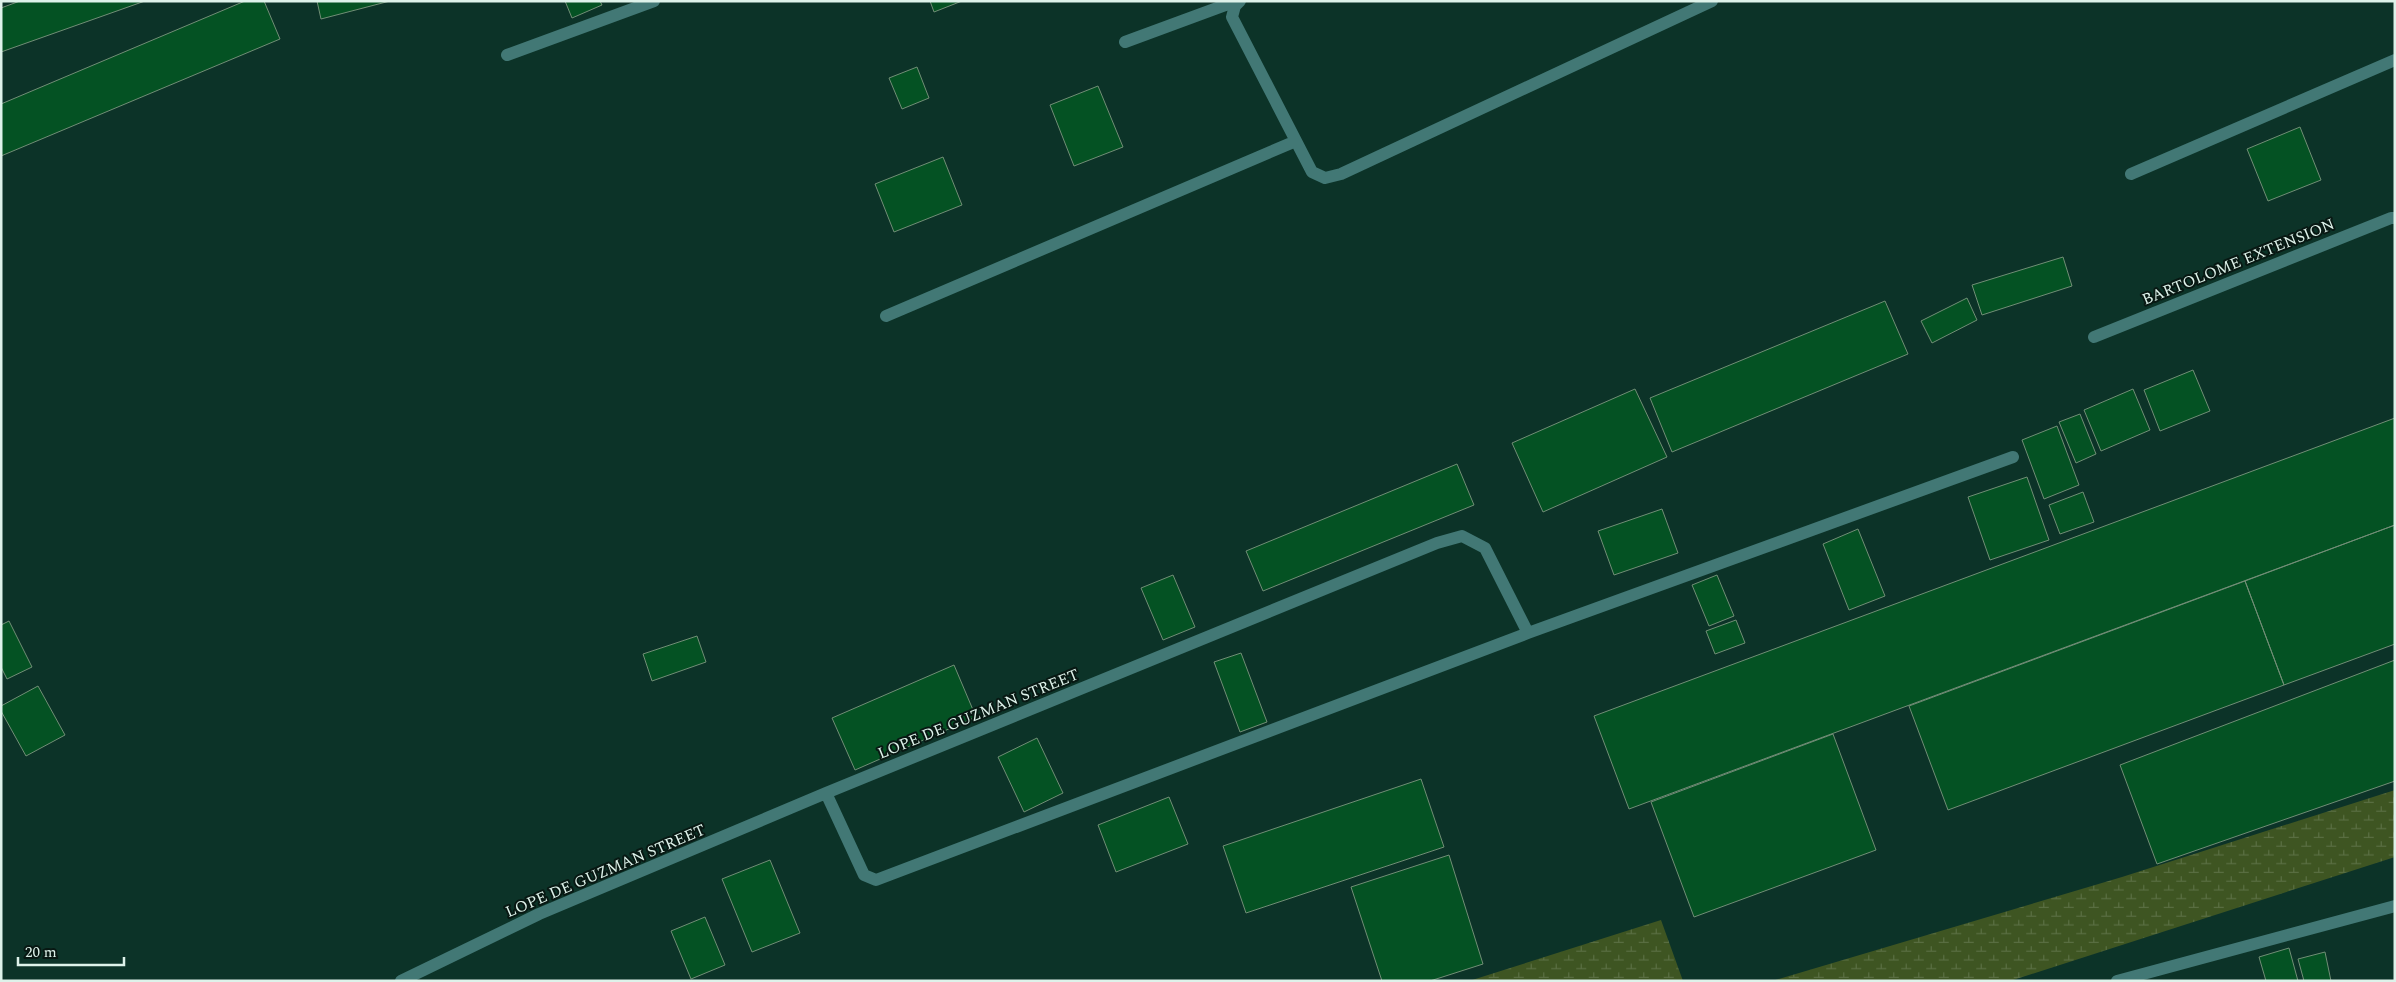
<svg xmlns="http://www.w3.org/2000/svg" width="2396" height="982" viewBox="0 0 2396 982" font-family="Spectral,serif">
	<defs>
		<pattern id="wetland-marsh" width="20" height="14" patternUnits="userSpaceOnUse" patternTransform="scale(1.25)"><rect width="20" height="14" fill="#3e5522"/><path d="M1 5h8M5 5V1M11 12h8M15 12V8" fill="none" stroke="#596e42"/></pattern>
	</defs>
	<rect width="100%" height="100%" fill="#0c3328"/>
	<path fill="url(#wetland-marsh)" d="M2395 790V857L2010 981H1772L2122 877Z
		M1661 920 1683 981H1469Z"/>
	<path fill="#045223" stroke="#718e76" d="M20 1H145L1 52V8Z
		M245 1H264L280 39 1 156V104Z
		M317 1H390L321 19Z
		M565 1H600L602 5 572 18Z
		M930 1H962L934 12Z
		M917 67 929 98 902 109 889 78Z
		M1098 86 1123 147 1074 166 1050 105Z
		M2300 127 2321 180 2268 201 2247 149Z
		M943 157 962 205 894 232 875 184Z
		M2063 257 2072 286 1982 315 1972 285Z
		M1967 298 1977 320 1932 343 1921 321Z
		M1885 301 1908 354 1672 452 1650 398Z
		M2193 370 2210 411 2160 431 2144 390Z
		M1635 389 1667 457 1543 512 1512 443Z
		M2133 389 2150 430 2101 451 2084 410Z
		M2080 414 2096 454 2076 463 2059 422Z
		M2395 418V525L1629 809 1594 716Z
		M2057 426 2079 485 2044 499 2022 440Z
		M1457 464 1474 505 1263 591 1246 551Z
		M2027 477 2049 540 1990 560 1968 497Z
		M2083 492 2094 522 2060 534 2049 505Z
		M1662 509 1678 553 1614 575 1598 531Z
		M2395 525V644L2284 685 2245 581Z
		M1858 529 1885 596 1849 610 1823 544Z
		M1173 575 1195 627 1163 640 1141 588Z
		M1717 575 1734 616 1709 626 1692 585Z
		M2245 581 2284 685 1948 810 1909 706Z
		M1736 620 1745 643 1715 654 1706 631Z
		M9 621 32 667 7 679 1 667V625Z
		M697 636 706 662 652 681 643 654Z
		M1241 653 1267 722 1240 732 1214 662Z
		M2395 660V781L2157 864 2120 765Z
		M954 665 976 717 855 770 832 718Z
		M38 686 65 735 26 756 1 711V706Z
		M1833 734 1876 850 1694 917 1651 802Z
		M1037 738 1063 793 1024 812 998 757Z
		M1421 779 1444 847 1246 913 1223 846Z
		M1169 797 1188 844 1116 872 1098 825Z
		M1449 855 1483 964 1430 981H1382L1351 887Z
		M770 860 800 933 752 952 722 879Z
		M705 917 725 965 691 979 671 931Z
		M2289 948 2298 981H2266L2259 957Z
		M2325 952 2331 981H2304L2298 959Z"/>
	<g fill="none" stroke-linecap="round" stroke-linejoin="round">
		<path stroke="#427875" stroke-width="12" d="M2131 174 2395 60"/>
		<path stroke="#427875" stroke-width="12" d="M1240 1 1235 6 1232 17 1312 172 1325 178 1341 174 1712 1
			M1125 42 1236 1
			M507 55 654 1
			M886 316 1296 141
			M2094 337 2391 218H2395
			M826 793 864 875 876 880 1528 633 2013 457
			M401 981 539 914 826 793 1437 543 1462 536 1485 548 1528 633
			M2117 981 2395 906"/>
	</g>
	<g text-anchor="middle" stroke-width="4" stroke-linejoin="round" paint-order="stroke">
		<g font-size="16" fill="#def2ea" stroke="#081813">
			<text transform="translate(2238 261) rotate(-22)" y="6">BARTOLOME EXTENSION</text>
			<text transform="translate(978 713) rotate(-22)" y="6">LOPE DE GUZMAN STREET</text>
			<text transform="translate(605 870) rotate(-23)" y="6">LOPE DE GUZMAN STREET</text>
		</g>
	</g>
	<rect width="2396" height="982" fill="none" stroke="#def2ea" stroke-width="5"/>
	<path d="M18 957v8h106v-8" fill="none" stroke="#def2ea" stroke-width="2.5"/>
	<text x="25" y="957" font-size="15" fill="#def2ea" stroke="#081813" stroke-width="4" paint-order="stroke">20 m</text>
</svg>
